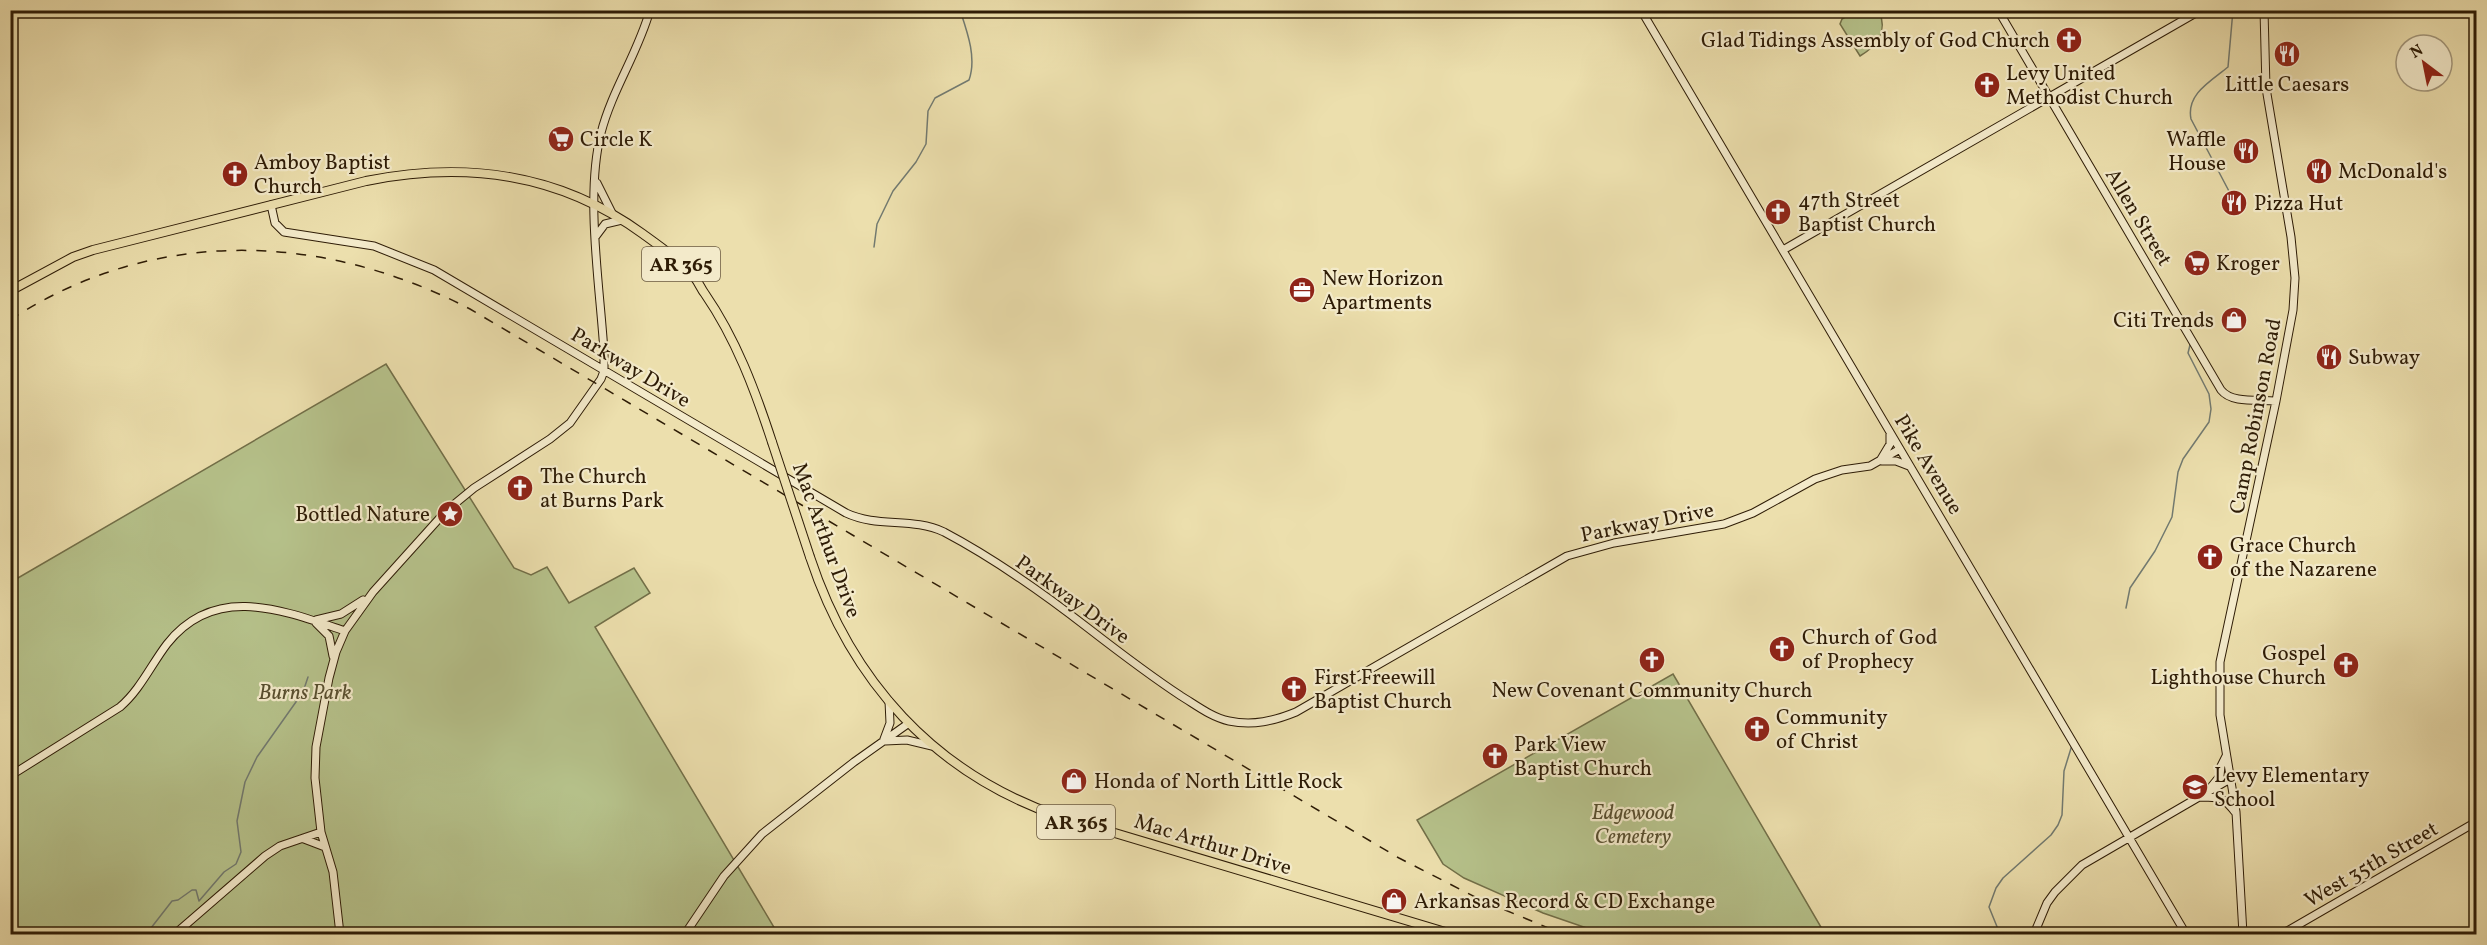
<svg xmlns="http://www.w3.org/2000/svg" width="2487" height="945" viewBox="0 0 2487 945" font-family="Vollkorn,serif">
	<rect width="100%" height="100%" fill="#ecdfad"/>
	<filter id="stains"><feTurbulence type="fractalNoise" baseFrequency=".00333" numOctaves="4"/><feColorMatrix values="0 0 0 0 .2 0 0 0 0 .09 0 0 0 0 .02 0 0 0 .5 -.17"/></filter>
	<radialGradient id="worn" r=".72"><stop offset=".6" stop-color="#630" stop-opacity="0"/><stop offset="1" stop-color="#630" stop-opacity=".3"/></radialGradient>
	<path fill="#b6c28b" stroke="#726f48" stroke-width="1.5" d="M1855 11H1879C1888 31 1877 46 1860 56L1840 24 1842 19Z
		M386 364 514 568 531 575 547 567 569 603 634 568 650 593 595 627 778 934H11V582Z
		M1673 674 1825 934H1604L1543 913 1464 878 1443 864 1417 820Z"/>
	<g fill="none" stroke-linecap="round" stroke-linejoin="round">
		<path stroke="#727a70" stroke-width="1.5" d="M2231 195 2191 119C2186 94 2211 81 2228 67L2233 10
			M874 247 877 224 893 191 916 162 926 144 928 111 935 98 969 80C977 58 967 31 960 10
			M2126 608 2130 588 2155 551 2172 517 2178 472 2183 459 2209 422 2211 409 2209 394 2188 353 2190 345
			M133 934V932L151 928 172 901 178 900 192 890H196L199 901 224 872 236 864 241 852 237 821 245 782 257 757 303 692 308 677
			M2000 934 1989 907 1996 888 2003 878 2051 835 2058 825 2062 815 2064 771 2072 745"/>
		<defs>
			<path id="secondary" d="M1641 10 2186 934
				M1998 10 2221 390C2232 404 2259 399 2276 401
				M597 183 612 213
				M271 205 275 223 284 232 374 246 434 270 846 513C878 528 912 517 944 532 995 559 1043 593 1088 628 1119 652 1149 675 1181 696 1196 705 1211 717 1229 721 1253 726 1274 721 1296 712L1567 556 1614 543 1724 524 1753 513 1815 479 1842 470 1870 466 1900 449
				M596 236 605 224 622 220
				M1783 250 2201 10
				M1881 459 1890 444V434
				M1882 461H1896L1909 466
				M316 620 341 614 363 600
				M316 623 329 636 333 656
				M884 739 890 723 889 701
				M885 741 907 740 932 746
				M10 776 120 707C140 690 151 665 167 644 215 583 282 610 345 631
				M2211 787 2220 776 2221 766 2226 756
				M2199 797C2219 798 2221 794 2235 812
				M304 839 325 847
				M175 934 265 856 280 846 321 832
				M340 934 333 872 321 832 315 778 316 747 329 678 336 652 345 631 373 592 446 511 474 488 550 439 570 423 601 379 604 371V352C600 286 585 196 601 133 612 90 638 53 650 10
				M685 934 724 876 762 834 854 762 909 723
				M2034 934 2047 903 2055 892 2082 865 2230 779
				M2243 934 2236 812 2220 715V662L2276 401 2293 310 2295 278 2291 237 2266 88 2264 10
				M2282 934 2476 822"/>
			<path id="primary" d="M10 291 73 257 93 250 366 181C466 161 559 173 643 234 661 247 681 261 695 278 699 283 701 289 705 294 736 339 755 390 772 442
				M810 557C851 681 934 773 1058 816L1452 934"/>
		</defs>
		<use href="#secondary" stroke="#2e1c06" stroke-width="9"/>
		<use href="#primary" stroke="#2e1c06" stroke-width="10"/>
		<use href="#secondary" stroke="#f3eaca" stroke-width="7"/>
		<use href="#primary" stroke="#ecdfad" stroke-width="8"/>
		<path stroke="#2e1c06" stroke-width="1.5" stroke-dasharray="10 10" stroke-linecap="butt" d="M10 320C154 226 322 232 470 309L1399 858 1481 900 1563 934"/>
		<defs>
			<path id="primary-bridge" d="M772 442 810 557"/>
		</defs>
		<use href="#primary-bridge" stroke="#2e1c06" stroke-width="10" stroke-linecap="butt"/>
		<use href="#primary-bridge" stroke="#ecdfad" stroke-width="8"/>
	</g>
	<defs>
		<symbol id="church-disc" viewBox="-11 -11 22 22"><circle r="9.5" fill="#8f2418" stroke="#f3eaca"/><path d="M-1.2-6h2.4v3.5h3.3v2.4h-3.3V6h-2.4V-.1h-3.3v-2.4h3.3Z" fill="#fff"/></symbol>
		<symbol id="restaurant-disc" viewBox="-11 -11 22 22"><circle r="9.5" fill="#8f2418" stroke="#f3eaca"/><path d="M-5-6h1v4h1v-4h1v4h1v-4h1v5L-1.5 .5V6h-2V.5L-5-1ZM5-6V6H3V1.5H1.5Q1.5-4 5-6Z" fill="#fff"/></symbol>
		<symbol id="supermarket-disc" viewBox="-11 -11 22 22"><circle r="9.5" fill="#8f2418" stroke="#f3eaca"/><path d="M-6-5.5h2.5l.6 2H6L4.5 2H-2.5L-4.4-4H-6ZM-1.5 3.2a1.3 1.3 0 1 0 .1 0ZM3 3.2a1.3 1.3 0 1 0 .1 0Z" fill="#fff"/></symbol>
		<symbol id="office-disc" viewBox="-11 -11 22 22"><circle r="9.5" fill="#8f2418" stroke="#f3eaca"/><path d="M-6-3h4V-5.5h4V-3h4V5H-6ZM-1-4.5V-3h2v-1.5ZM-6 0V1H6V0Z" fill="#fff"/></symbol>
		<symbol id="shop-disc" viewBox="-11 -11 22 22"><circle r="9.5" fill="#8f2418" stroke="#f3eaca"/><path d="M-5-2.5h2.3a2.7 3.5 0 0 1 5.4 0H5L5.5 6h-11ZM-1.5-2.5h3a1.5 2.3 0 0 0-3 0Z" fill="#fff"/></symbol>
		<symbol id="sight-disc" viewBox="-11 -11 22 22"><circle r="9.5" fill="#8f2418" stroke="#f3eaca"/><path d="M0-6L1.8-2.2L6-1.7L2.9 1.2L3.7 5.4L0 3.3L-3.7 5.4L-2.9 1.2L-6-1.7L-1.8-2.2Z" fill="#fff"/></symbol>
		<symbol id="school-disc" viewBox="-11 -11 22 22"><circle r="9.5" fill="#8f2418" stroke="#f3eaca"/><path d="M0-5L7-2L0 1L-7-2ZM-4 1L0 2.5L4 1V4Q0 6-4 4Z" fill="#fff"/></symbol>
	</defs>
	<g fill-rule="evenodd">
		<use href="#church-disc" x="2054" y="25" width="30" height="30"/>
		<use href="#restaurant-disc" x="2272" y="39" width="30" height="30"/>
		<use href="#church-disc" x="1972" y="70" width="30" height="30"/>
		<use href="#supermarket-disc" x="546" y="124" width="30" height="30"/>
		<use href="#restaurant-disc" x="2231" y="136" width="30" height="30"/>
		<use href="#restaurant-disc" x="2304" y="156" width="30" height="30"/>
		<use href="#church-disc" x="220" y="159" width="30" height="30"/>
		<use href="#restaurant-disc" x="2219" y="188" width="30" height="30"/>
		<use href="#church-disc" x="1763" y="197" width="30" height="30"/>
		<use href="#supermarket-disc" x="2182" y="248" width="30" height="30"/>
		<use href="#office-disc" x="1287" y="275" width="30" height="30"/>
		<use href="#shop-disc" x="2219" y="305" width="30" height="30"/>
		<use href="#restaurant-disc" x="2314" y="342" width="30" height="30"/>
		<use href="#church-disc" x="505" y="473" width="30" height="30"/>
		<use href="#sight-disc" x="435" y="499" width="30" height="30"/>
		<use href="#church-disc" x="2195" y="542" width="30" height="30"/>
		<use href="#church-disc" x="1767" y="634" width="30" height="30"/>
		<use href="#church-disc" x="1637" y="645" width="30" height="30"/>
		<use href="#church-disc" x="2331" y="650" width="30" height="30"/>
		<use href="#church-disc" x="1279" y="674" width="30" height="30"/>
		<use href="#church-disc" x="1742" y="714" width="30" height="30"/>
		<use href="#church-disc" x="1480" y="741" width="30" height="30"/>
		<use href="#shop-disc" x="1059" y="766" width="30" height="30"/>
		<use href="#school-disc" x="2180" y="772" width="30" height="30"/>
		<use href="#shop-disc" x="1379" y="886" width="30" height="30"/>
	</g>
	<g text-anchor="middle" stroke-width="4.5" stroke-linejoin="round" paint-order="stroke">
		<g fill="#f3eaca" stroke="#695a41" stroke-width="1.5">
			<rect x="642" y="247" width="78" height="34" rx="4.5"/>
			<rect x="1037" y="805" width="78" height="34" rx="4.5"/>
		</g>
		<g font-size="20" font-weight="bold" fill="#2e1c06">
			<text x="681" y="271">AR 365</text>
			<text x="1076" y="829">AR 365</text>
		</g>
		<g font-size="21" fill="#2e1c06" stroke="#f3eaca" text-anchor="start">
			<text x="2050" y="47" text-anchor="end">Glad Tidings Assembly of God Church</text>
			<text x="2006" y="80">Levy United<tspan x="2006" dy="24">Methodist Church</tspan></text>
			<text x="2287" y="91" text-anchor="middle">Little Caesars</text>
			<text x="580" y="146">Circle K</text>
			<text x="2226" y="146" text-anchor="end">Waffle<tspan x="2226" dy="24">House</tspan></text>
			<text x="254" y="169">Amboy Baptist<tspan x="254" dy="24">Church</tspan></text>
			<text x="2338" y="178">McDonald's</text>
			<text x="1798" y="207">47th Street<tspan x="1798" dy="24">Baptist Church</tspan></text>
			<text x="2254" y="210">Pizza Hut</text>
			<text x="2216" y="270">Kroger</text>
			<text x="1322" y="285">New Horizon<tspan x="1322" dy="24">Apartments</tspan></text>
			<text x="2214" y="327" text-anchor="end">Citi Trends</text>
			<text x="2348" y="364">Subway</text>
			<text x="540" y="483">The Church<tspan x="540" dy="24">at Burns Park</tspan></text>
			<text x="430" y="521" text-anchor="end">Bottled Nature</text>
			<text x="2230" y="552">Grace Church<tspan x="2230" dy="24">of the Nazarene</tspan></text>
			<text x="1802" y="644">Church of God<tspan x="1802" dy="24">of Prophecy</tspan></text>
			<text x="2326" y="660" text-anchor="end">Gospel<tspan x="2326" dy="24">Lighthouse Church</tspan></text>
			<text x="1314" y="684">First Freewill<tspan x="1314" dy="24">Baptist Church</tspan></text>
			<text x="1652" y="697" text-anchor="middle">New Covenant Community Church</text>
			<text x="1776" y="724">Community<tspan x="1776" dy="24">of Christ</tspan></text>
			<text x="1514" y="751">Park View<tspan x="1514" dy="24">Baptist Church</tspan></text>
			<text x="2214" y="782">Levy Elementary<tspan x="2214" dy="24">School</tspan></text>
			<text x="1094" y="788">Honda of North Little Rock</text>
			<text x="1414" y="908">Arkansas Record &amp; CD Exchange</text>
		</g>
		<g font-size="21" fill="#2e1c06" stroke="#f3eaca">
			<text transform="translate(2139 217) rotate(59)" y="7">Allen Street</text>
			<text transform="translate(631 367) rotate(31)" y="7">Parkway Drive</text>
			<text transform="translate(2255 416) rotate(-79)" y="7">Camp Robinson Road</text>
			<text transform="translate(1929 464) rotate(59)" y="7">Pike Avenue</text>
			<text transform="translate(1647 522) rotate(-11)" y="7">Parkway Drive</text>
			<text transform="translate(827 540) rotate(70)" y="7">Mac Arthur Drive</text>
			<text transform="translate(1073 599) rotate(36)" y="7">Parkway Drive</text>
			<text transform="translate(1213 844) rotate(17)" y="7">Mac Arthur Drive</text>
			<text transform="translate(2371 864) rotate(-30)" y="7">West 35th Street</text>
		</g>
		<g font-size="21" font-style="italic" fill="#574e2e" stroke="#f3eaca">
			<text x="305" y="699">Burns Park</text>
			<text x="1633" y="819">Edgewood<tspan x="1633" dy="24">Cemetery</tspan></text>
		</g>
	</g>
	<rect width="2487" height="945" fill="none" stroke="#ecdfad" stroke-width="36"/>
	<rect x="12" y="12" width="2463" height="921" fill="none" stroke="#2e1c06" stroke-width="3"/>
	<rect x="18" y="18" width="2451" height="909" fill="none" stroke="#2e1c06" stroke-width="1.5"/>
	<g transform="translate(2424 63) rotate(328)"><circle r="28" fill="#f3eaca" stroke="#a4987c" stroke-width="1.5"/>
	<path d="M0-4.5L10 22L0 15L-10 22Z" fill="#8f2418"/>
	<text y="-9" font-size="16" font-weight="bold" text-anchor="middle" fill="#2e1c06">N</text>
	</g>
	<rect width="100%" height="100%" filter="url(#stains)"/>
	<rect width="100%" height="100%" fill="url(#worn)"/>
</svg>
